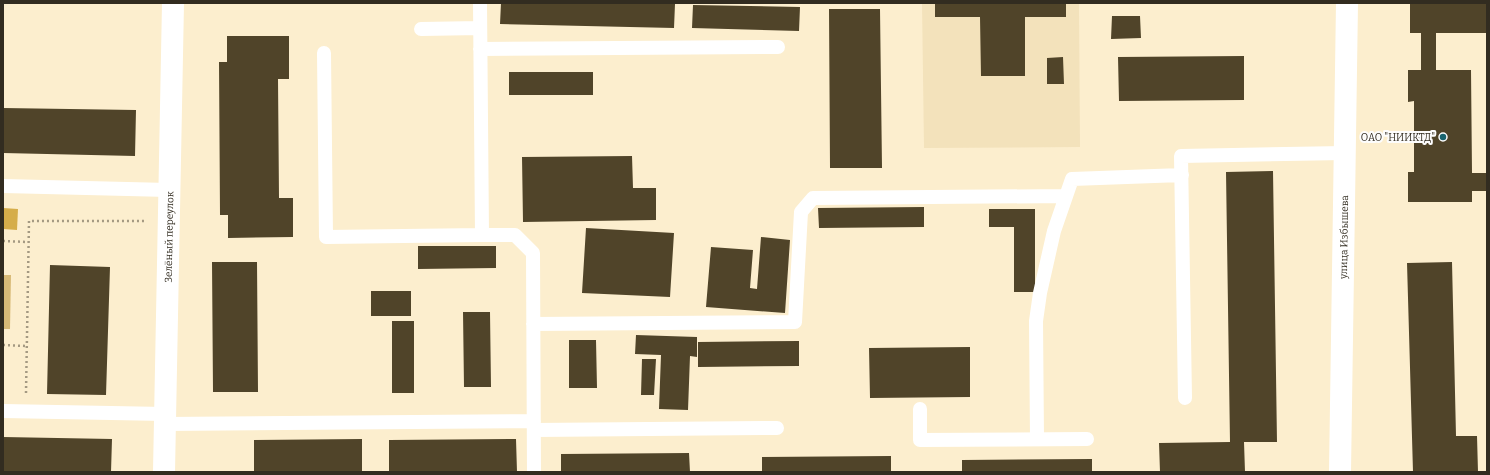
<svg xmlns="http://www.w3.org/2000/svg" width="1490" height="475" viewBox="0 0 1490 475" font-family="Bitter,serif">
	<rect width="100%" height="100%" fill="#fceece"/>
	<path fill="#f3e2bb" d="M922 3H1079L1080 147 924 148Z"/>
	<path fill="#d8ba77" d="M3 275H11L10 329H3Z"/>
	<path fill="#d5ad4a" d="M3 208 18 209 17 230 3 229Z"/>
	<path fill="#504429" d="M501 3 675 4 674 28 500 24Z
		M935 3H1066V17H1025V76H981L980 17H935Z
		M1410 3H1487V33H1436V70H1471L1472 173H1487V191H1472V202H1408V172H1414V101L1408 102V70H1421V33H1410Z
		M693 5 800 7 799 31 692 28Z
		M829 9H880L882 168H830Z
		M1112 16H1140L1141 38 1111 39Z
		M227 36H289V79H278L279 198H293V237L228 238V215H220L219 62H227Z
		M1244 56V100L1119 101 1118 57Z
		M1063 57 1064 84H1047V58Z
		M509 72H593V95H509Z
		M3 108 136 110 135 156 3 153Z
		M632 156 633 188H656V220L523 222 522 157Z
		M1273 171 1277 442H1244L1245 472H1160L1159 443 1230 442 1226 172Z
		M924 207V227L819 228 818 208Z
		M989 209H1035V292H1014V227H989Z
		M586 228 674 233 670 297 582 293Z
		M761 237 790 240 785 313 706 307 711 247 753 250 750 288 757 289Z
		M418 246H496V268L418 269Z
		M212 262H257L258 392H213Z
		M1452 262 1456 436H1477L1478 472H1413L1407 263Z
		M50 265 110 267 106 395 47 394Z
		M371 291H411V316H371Z
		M463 312H490L491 387H464Z
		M392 321H414V393H392Z
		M636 335 697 337V357L690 356 688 410 659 409 661 355 635 354Z
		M569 340H596L597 388H569Z
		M799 341V366L698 367V342Z
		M970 347V397L870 398 869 348Z
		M642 359H656L654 395H641Z
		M3 437 112 439 111 472H3Z
		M362 439V472H254V440Z
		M516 439 517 472H389V440Z
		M689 453 690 472H561V454Z
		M891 456V472H762V457Z
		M1092 459V472H962V460Z"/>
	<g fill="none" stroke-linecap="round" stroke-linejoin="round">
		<path stroke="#a49982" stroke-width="2.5" stroke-dasharray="2 3" stroke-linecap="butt" d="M3 241 28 242
			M3 345 26 346
			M26 393 29 221H146"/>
		<path stroke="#fff" stroke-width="14" d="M421 29 480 28
			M480 49 778 47
			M324 53 326 237 482 235 480 3
			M3 186 169 190
			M482 235H515L533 253 534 472
			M533 324 795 322 801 212 813 198 1065 196
			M1185 398 1181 156 1345 153
			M920 409V440L1087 439
			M3 411 165 414
			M165 424 534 421
			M534 430 777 428
			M1037 439 1036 321 1040 293 1054 231 1072 179 1182 175"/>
		<path stroke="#fff" stroke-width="22" id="s1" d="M164 472 173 3"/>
		<path stroke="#fff" stroke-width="22" id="s2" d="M1340 472 1347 3"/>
	</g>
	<circle fill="#19646f" stroke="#fdfdfd" stroke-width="1.5" cx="1443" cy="137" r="4"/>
	<g text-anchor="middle" stroke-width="4" stroke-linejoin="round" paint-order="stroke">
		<g font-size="10" fill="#322c20" stroke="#fdfdfd" text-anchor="end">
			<text x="1435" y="141">ОАО "НИИКТД"</text>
		</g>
		<g font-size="10" fill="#322c20" stroke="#fdfdfd">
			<text dy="4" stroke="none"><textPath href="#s2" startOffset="235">улица Избышева</textPath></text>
			<text dy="4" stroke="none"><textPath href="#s1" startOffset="235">Зелёный переулок</textPath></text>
		</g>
	</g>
	<rect width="1490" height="475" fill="none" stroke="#322c20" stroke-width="8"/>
</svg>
